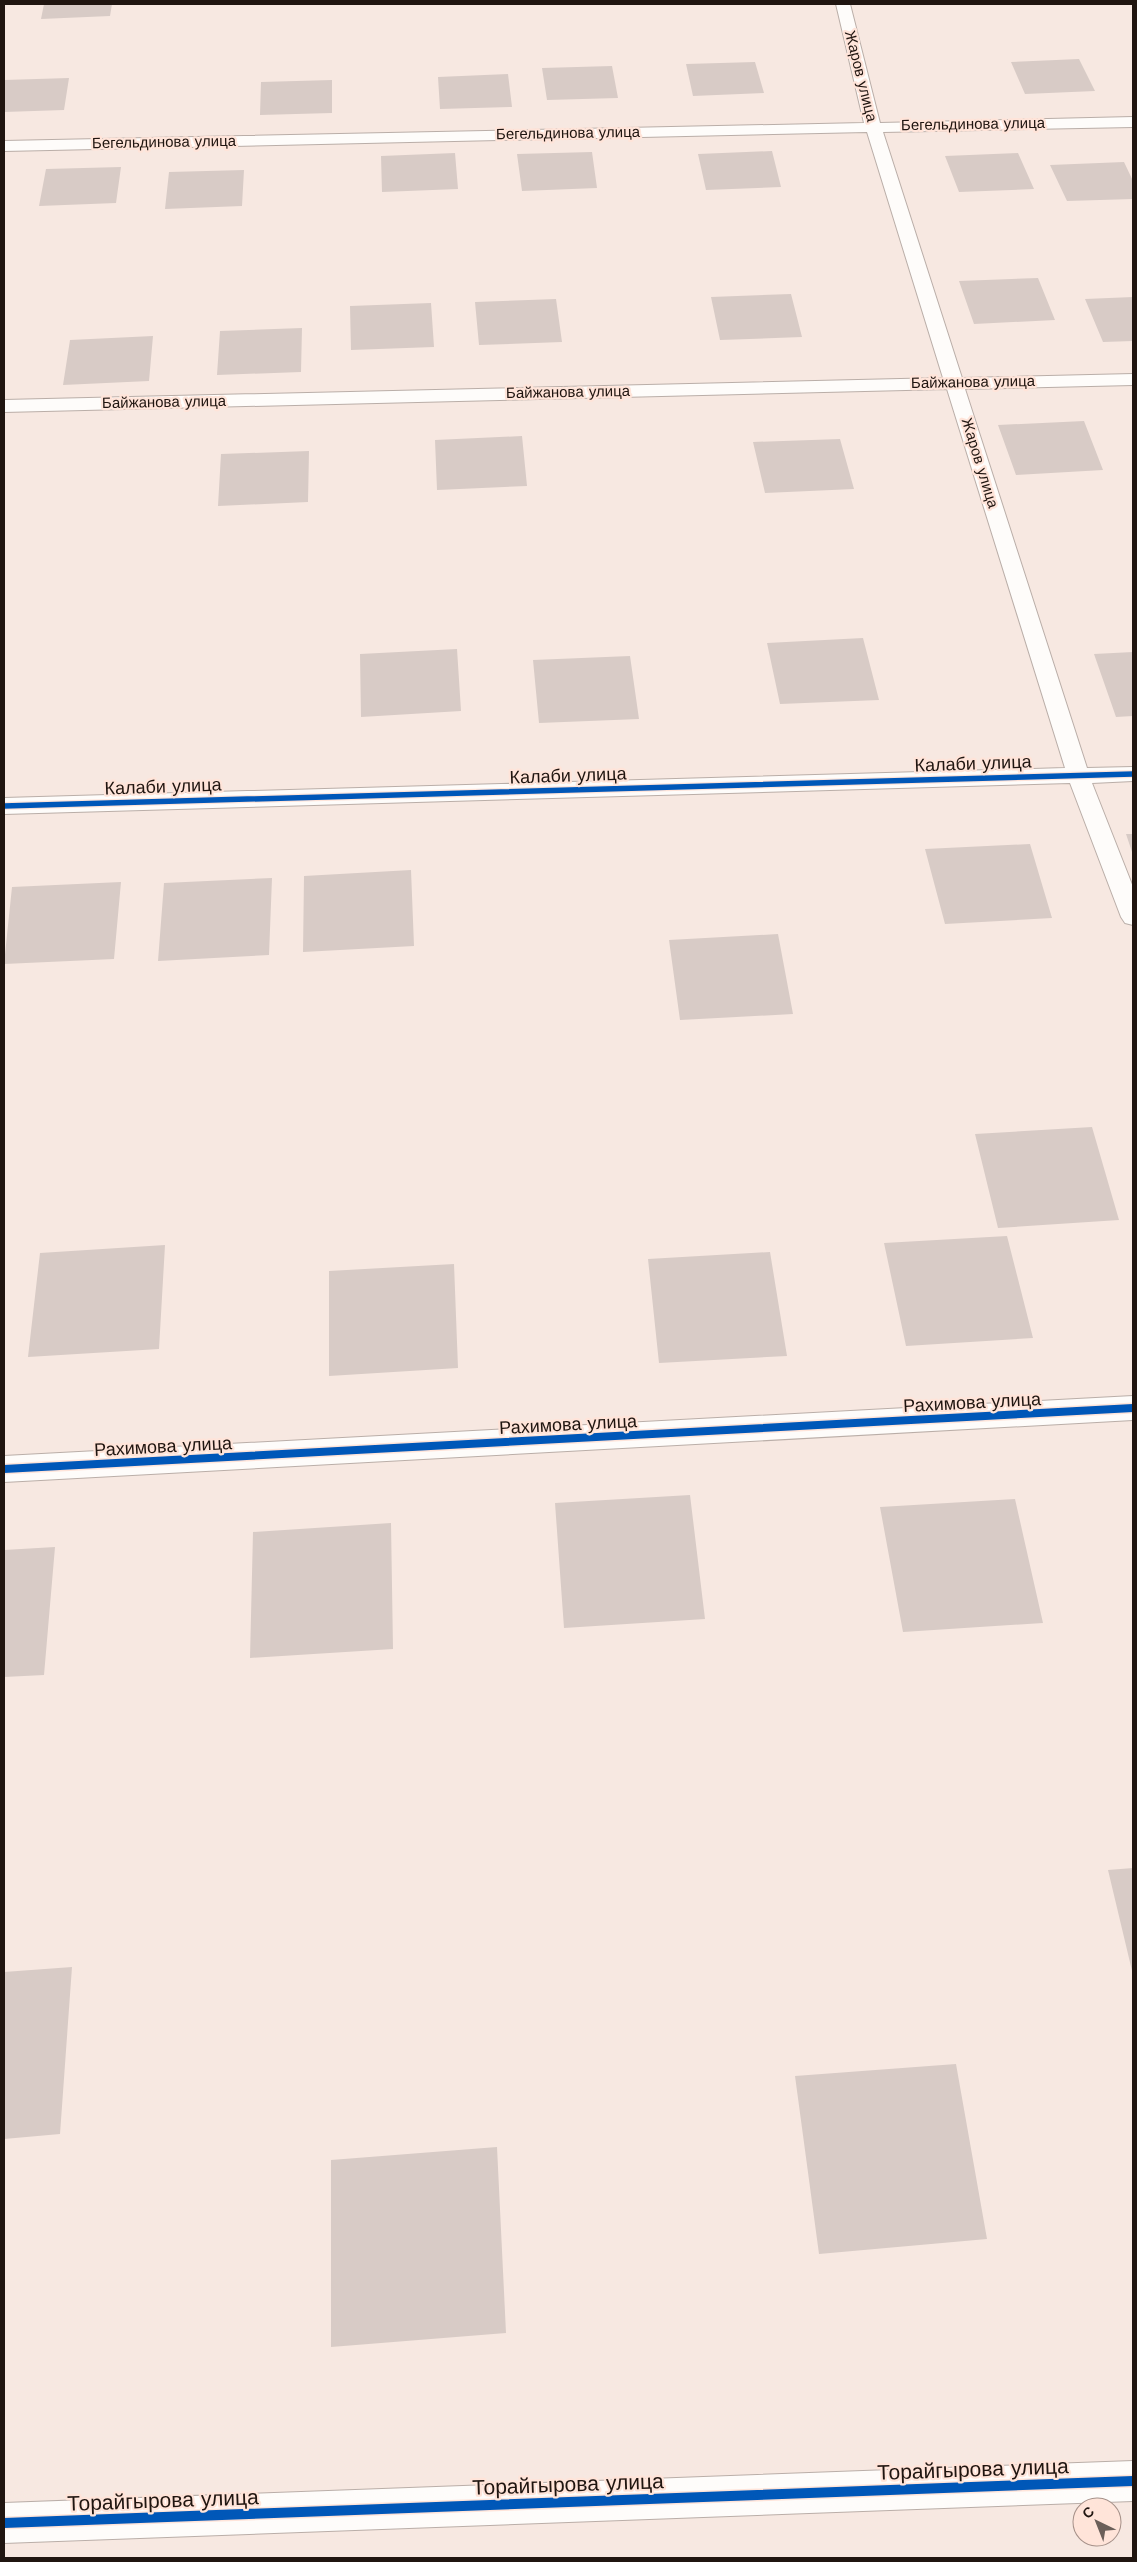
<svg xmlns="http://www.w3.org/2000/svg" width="1137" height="2562" viewBox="0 0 1137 2562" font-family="'Work Sans',sans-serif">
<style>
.building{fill:#d8cbc6}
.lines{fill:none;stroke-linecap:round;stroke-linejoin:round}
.minor-casing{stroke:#baaea8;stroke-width:2}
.minor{fill:#fefcfa;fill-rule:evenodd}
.cycleway-far2-casing{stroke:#ffe4d9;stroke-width:8}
.cycleway-far1-casing{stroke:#ffe4d9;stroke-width:11}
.cycleway-casing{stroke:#ffe4d9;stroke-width:13}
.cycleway-far2{stroke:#0057b8;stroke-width:5.5}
.cycleway-far1{stroke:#0057b8;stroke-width:8}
.cycleway{stroke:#0057b8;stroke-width:10}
.labels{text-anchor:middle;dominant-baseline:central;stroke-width:4.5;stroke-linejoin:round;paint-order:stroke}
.far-street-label{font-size:15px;fill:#201510;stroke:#ffe4d9}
.street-label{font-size:18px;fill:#201510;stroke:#ffe4d9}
.near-street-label{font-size:21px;fill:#201510;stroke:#ffe4d9}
</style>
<rect width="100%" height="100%" fill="#f7e8e1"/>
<path class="building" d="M44 4H112L110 16 41 19Z
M1079 59 1095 91 1025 94 1011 62Z
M755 62 764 93 693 96 686 64Z
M612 66 618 98 547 100 542 68Z
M508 74 512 107 440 109 438 77Z
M69 78 64 110 4 112V80Z
M332 80V113L260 115 261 82Z
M772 151 781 187 706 190 698 154Z
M592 152 597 188 522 191 517 154Z
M455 153 458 189 382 192 381 156Z
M1018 153 1034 189 959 192 945 156Z
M1124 162 1133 181V199L1067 201 1050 165Z
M121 167 116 203 39 206 46 169Z
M244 170 242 206 165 209 169 172Z
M1038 278 1055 320 974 324 959 281Z
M791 294 802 337 720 340 711 297Z
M1133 297V341L1103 342 1085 299Z
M556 299 562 342 479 345 475 302Z
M431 303 434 347 351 350 350 306Z
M302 328 301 372 217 375 220 331Z
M153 336 149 381 63 385 70 340Z
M1084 421 1103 470 1016 475 998 425Z
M522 436 527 486 437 490 435 440Z
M840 439 854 489 765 493 753 442Z
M309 451 308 502 218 506 221 454Z
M863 638 879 700 780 704 767 643Z
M457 649 461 711 361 717 360 654Z
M1133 652V716L1116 717 1094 654Z
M630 656 639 719 539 723 533 660Z
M1126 834H1133V855Z
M1030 844 1052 918 945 924 925 849Z
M411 870 414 946 303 952 304 876Z
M272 878 269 955 158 961 164 883Z
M121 882 114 959 4 964 12 887Z
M778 934 793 1014 680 1020 669 940Z
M1092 1127 1119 1220 998 1228 975 1134Z
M1007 1236 1033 1338 906 1346 884 1243Z
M165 1245 159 1349 28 1357 40 1253Z
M770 1252 787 1356 659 1363 648 1259Z
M454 1264 458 1368 329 1376V1271Z
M690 1495 705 1619 564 1628 555 1503Z
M1015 1499 1043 1623 903 1632 880 1507Z
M391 1523 393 1649 250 1658 253 1532Z
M55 1547 44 1675 4 1677V1550Z
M1133 1868V1975L1108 1870Z
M72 1967 60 2134 4 2139V1972Z
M956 2064 987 2239 819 2254 795 2076Z
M497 2147 506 2333 331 2347V2160Z"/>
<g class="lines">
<defs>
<path id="minor" d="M836 4H850L880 123 1133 117V127L883 132 962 378 1133 374V385L965 389 1087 768 1133 767V781L1092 783 1133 887V925L1125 923 1121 917 1070 783 4 814V798L1065 768 947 389 4 412V400L943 378 867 132 4 151V141L864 123Z
M1133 1396V1420L4 1482V1456Z
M1133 2461V2501L4 2543V2503Z"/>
</defs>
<use href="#minor" class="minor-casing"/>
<use href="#minor" class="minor"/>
<defs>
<path id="cycleway-far2" d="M4 806 1133 774"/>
<path id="cycleway-far1" d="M4 1469 1133 1408"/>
<path id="cycleway" d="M4 2523 1133 2481"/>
</defs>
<use href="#cycleway-far2" class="cycleway-far2-casing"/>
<use href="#cycleway-far1" class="cycleway-far1-casing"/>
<use href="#cycleway" class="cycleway-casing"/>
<use href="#cycleway-far2" class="cycleway-far2"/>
<use href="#cycleway-far1" class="cycleway-far1"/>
<use href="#cycleway" class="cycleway"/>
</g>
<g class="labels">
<g class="far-street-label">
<text transform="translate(861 76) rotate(76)">Жаров улица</text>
<text transform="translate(973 124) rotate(-1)">Бегельдинова улица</text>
<text transform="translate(568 133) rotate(-1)">Бегельдинова улица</text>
<text transform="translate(164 142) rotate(-1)">Бегельдинова улица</text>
<text transform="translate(973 382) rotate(-1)">Байжанова улица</text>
<text transform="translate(568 392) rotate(-1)">Байжанова улица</text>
<text transform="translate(164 402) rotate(-1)">Байжанова улица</text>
<text transform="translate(980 463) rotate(73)">Жаров улица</text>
</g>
<g class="street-label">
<text transform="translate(973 763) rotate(-2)">Калаби улица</text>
<text transform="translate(568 775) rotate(-2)">Калаби улица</text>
<text transform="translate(163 786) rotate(-2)">Калаби улица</text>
<text transform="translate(972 1402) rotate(-3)">Рахимова улица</text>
<text transform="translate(568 1424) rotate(-3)">Рахимова улица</text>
<text transform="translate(163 1446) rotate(-3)">Рахимова улица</text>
</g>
<g class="near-street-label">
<text transform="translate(973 2469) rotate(-2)">Торайгырова улица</text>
<text transform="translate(568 2484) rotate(-2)">Торайгырова улица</text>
<text transform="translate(163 2500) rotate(-2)">Торайгырова улица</text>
</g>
</g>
<rect width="1137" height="2562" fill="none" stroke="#201510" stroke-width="10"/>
<g transform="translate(1097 2522) rotate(317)"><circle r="24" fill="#ffe4d9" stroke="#a69189"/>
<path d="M0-4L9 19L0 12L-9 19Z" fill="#6b5f59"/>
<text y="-8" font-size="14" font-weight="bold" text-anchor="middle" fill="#201510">С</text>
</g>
</svg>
